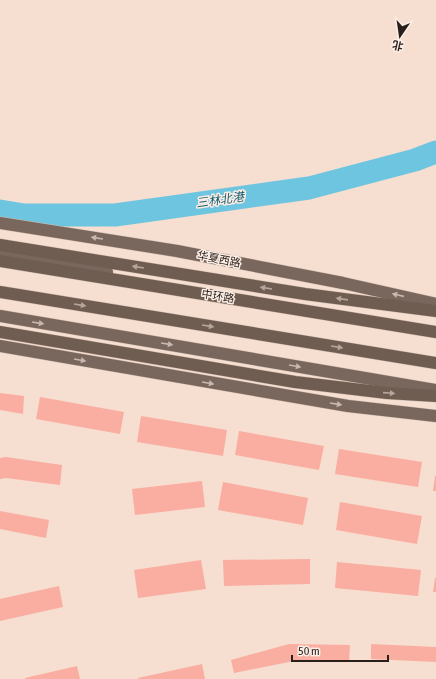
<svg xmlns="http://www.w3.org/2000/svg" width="436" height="679" viewBox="0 0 436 679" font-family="'Asap Condensed','Noto Sans SC',sans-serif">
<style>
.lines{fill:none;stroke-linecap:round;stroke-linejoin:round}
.river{stroke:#6ec5e0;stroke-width:23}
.building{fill:#faaea1}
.primary-casing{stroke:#d1bcaf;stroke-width:13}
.trunk-casing{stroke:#d1bcaf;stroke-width:13}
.primary{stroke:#79675d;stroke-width:12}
.trunk{stroke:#705d52;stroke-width:12}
.oneway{fill:#c8b7af}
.oneway2{fill:#b6a59c}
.labels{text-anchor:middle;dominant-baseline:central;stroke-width:3;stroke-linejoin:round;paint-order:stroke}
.street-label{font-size:11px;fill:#281f1b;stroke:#fcede5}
.water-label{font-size:12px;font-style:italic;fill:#145b6f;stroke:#fcede5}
</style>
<rect width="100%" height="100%" fill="#f6ded0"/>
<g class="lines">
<path class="river" d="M0 211 24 215H115L309 188 415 160 436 152"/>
</g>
<path class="building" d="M0 393 24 396 23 414 0 410Z
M40 397 124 412 120 434 36 419Z
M141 416 227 430 223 456 137 442Z
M239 431 324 446 319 470 235 455Z
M339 449 422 462 418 487 335 474Z
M6 457 62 465 60 485 6 478 0 479V458Z
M435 476H436V491H433Z
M202 481 205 507 135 515 132 489Z
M223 482 308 498 303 525 218 510Z
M340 502 422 516 417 544 336 530Z
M0 511 49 520 46 538 0 529Z
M310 559V584L224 586 223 560Z
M201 560 206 589 138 598 134 570Z
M337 562 421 570 418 596 335 588Z
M435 578H436V592H433Z
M59 586 63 607 0 621V599Z
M289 644 350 645 349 661H294L234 673 231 660Z
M371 644 436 647V662L371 659Z
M202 664 205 679H138V678Z
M77 666 80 679H25V678Z"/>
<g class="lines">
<defs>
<path id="primary" d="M0 223 177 251 343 283 436 304
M0 255 107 272
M0 316 436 390
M0 346 348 406 436 416"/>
<path id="trunk" d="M0 245 305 294 436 311
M0 261 436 332
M0 292 436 363
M0 332 295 382 387 393 436 396"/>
</defs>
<use href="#primary" class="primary-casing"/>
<use href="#trunk" class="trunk-casing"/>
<use href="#primary" class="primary"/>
<use href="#trunk" class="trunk"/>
</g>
<defs><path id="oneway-solid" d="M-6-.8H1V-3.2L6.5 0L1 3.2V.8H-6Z"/></defs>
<g class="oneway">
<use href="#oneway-solid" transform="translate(97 238) rotate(-171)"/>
<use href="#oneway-solid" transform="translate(398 295) rotate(-167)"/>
<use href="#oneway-solid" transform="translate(38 323) rotate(9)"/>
<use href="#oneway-solid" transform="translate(167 344) rotate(9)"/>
<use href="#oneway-solid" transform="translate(80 360) rotate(10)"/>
<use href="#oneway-solid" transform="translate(295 366) rotate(10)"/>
<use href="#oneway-solid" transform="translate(208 383) rotate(10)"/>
<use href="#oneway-solid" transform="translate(336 404) rotate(9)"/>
</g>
<g class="oneway2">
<use href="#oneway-solid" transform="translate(138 267) rotate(-171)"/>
<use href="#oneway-solid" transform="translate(266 288) rotate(-171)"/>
<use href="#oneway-solid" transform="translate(342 299) rotate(-172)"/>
<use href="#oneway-solid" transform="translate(80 305) rotate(9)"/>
<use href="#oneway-solid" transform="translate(208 326) rotate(9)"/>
<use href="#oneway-solid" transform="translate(337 347) rotate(9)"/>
<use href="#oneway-solid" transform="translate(389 393) rotate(4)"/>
</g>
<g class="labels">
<g class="street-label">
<text transform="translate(219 259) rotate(11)">华夏西路</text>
<text transform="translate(218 296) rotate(9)">中环路</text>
</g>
<g class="water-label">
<text transform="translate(220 200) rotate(-8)">三林北港</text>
</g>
</g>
<g transform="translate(400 36) rotate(193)" stroke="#fcede5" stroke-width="3" paint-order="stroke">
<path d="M0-3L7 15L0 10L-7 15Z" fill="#281f1b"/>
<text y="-6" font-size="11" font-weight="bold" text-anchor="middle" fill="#281f1b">北</text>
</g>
<path d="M292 655v6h96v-6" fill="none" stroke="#281f1b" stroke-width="2"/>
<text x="298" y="655" font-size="12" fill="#281f1b" stroke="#fcede5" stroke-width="3" paint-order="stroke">50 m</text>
</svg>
